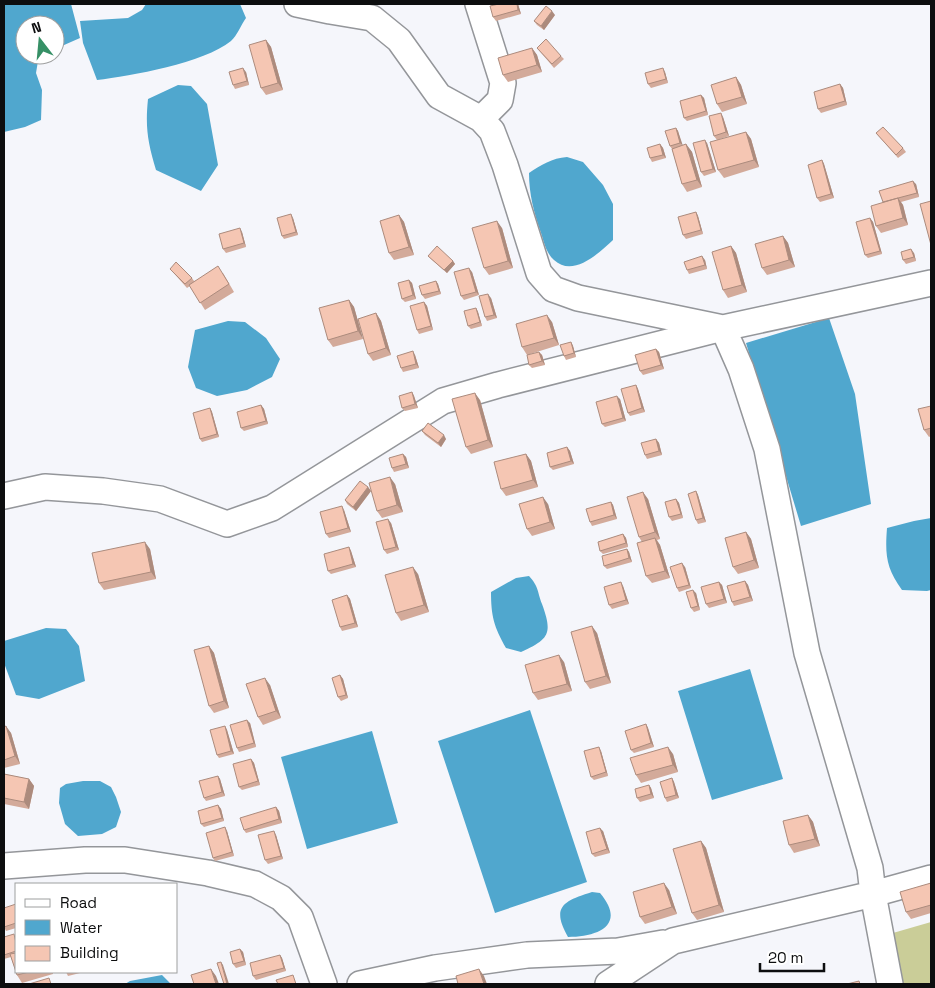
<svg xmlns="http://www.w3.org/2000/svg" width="935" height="988" viewBox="0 0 935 988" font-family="'Space Grotesk',sans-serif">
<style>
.green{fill:#cacd98}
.water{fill:#50a7ce}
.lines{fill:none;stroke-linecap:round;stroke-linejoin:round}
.minor-casing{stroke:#94969a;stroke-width:28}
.minor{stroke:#fff;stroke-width:25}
.wall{fill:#d3aa9a}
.shaded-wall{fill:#ac8b7d}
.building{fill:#f5c6b3;stroke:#ac8b7d}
</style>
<rect width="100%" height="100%" fill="#f5f6fb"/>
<path class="green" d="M931 922V984H897L886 935Z"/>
<path class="water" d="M4 4H71L80 38 55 49V25H25V55H39L36 73 42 90 41 120 25 127 4 132Z
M146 4H240L246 18C241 25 237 36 231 41 204 63 131 76 97 80L83 43 80 21 128 18 142 10Z
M178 85 191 86 207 104 218 165 201 191 156 170C148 143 145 128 148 99Z
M567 157 583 162 603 185 613 204V240C599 253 573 278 554 260 546 253 544 242 541 233 534 213 529 194 529 173 541 165 552 158 567 157Z
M829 318 855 394 871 504 801 526 746 343Z
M228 321 245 322 266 338 280 359 272 377 247 390 217 396 196 388 188 367 195 330Z
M931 518V590L927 591 902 590C886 568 885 555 887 528L914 521Z
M529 576C539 587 537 591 542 604 553 634 549 639 521 652L506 648C494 627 491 616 491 592L516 578Z
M46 628 66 629 79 646 85 681 39 699 16 695 4 663V641Z
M750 669 783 779 712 800 678 691Z
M530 710 587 882 495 913 438 741Z
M372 731 398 823 307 849 281 757Z
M83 781H100L111 787 116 797 121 812 116 827 102 834 78 836 65 824 59 803 60 788 66 784Z
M592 892 600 893C627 925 598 937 568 937 551 907 563 901 592 892Z
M162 975 171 984H125L130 981Z"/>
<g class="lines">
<defs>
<path id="minor" d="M297 4 330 11 372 18 399 40 439 96 481 119 492 131 505 165 539 273 553 289 578 298 723 328 741 369 767 449 807 653 870 868 873 894 890 984
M478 4 503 83 500 100 481 119
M4 496 45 487 103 491 160 499 227 524 272 508 443 401 498 385 723 328 931 283
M4 866 85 860H125L208 873 255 884 281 898 300 917 324 984
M360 984 435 968 527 955 618 951 663 943
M608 984 673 941 873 894 931 878"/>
</defs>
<use href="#minor" class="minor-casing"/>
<use href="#minor" class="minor"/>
</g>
<path class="wall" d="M499 4H518L521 14 496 21 493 17Z
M555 15 544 30 537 25 534 21Z
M266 40 271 47 283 90 266 95 261 88Z
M532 48 537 55 542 72 508 82 503 75Z
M537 48 561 56 564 59 554 68Z
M246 72 249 85 235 89 233 85Z
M665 72 668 83 651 88 648 84Z
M736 77 741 85 747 104 722 112 717 104Z
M840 84 843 88 847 105 821 113 818 109Z
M701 95 704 98 708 115 687 121 684 118Z
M723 117 729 136 717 140 714 136Z
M676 128 678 131 682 146 686 144 692 152 702 187 687 192 682 184 672 149 670 146Z
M746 132 751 139 759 167 724 178 718 170Z
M876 133 903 148 906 152 898 158Z
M707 143 716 172 704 176 701 172Z
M660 144 663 148 666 158 652 162 650 158Z
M822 160 824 164 834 198 820 202 817 198Z
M916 184 919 197 901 202 903 205 908 225 881 233 876 226 883 202Z
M696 212 698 216 703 234 686 239 683 235Z
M399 215 404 222 414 255 394 260 389 253Z
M293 218 298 235 284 239 282 236Z
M870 218 873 222 882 254 868 258 865 255Z
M502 228 513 268 489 275 484 268Z
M242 232 246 247 226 253 223 249Z
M783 236 788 243 795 267 767 275 762 268Z
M731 246 736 253 747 292 728 298 723 290Z
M914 253 916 261 906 264 903 260Z
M428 256 453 261 455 264 447 273 431 259Z
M705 260 707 269 689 274 687 270Z
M170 269 192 278 194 281 223 273 234 292 205 310 190 286 187 288Z
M472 272 479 295 464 300 461 296Z
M409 280 412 283 416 299 405 302 402 299Z
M436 281 438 284 441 294 425 299 422 295Z
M491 298 497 318 487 321 485 317Z
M349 300 354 307 363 339 333 347 328 340Z
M424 302 427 306 433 330 419 334 417 330Z
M476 308 478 312 482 326 471 329 468 326Z
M376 313 381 321 391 355 373 361 368 354Z
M552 322 559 345 527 355 522 347Z
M571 342 573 346 576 357 566 360 564 356Z
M656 349 659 352 664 369 643 375 640 371Z
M539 352 542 355 545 365 532 368 529 365Z
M415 355 419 368 403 372 401 368Z
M636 385 638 389 645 412 630 416 628 413Z
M412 392 414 396 418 408 405 411 402 408Z
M620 399 626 421 605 427 602 424Z
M480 400 493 447 471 454 466 447Z
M261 405 264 409 268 424 244 431 241 428Z
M931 406V436L929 437 924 430Z
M210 408 212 412 219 437 202 442 200 439Z
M422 431 446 439 441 447 425 435Z
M656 439 659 443 662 455 647 459 645 455Z
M567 447 570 451 574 464 553 470 550 467Z
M403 454 406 457 409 468 394 472 392 468Z
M526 454 531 461 538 487 506 496 501 489Z
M395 484 403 512 382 518 377 511Z
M368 487 371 491 356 511 347 504 345 500Z
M696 491 698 495 706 522 698 524 696 520Z
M648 499 660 539 657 540 660 545 670 578 652 583 646 576 642 542 639 537Z
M676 499 679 503 683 518 672 521 669 517Z
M611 502 613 505 617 519 592 526 590 522Z
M548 504 555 529 532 536 527 529Z
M344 510 351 532 329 538 326 534Z
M391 523 399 550 387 554 384 550Z
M746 532 751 539 759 568 738 574 733 567Z
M623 534 626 538 628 547 603 554 600 551Z
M349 547 351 551 356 567 331 574 328 571Z
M150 549 156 579 104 590 99 583Z
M627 549 629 552 632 562 607 569 604 566Z
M685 567 691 588 679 592 677 588Z
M418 574 429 612 401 621 396 613Z
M745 581 748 585 753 601 734 606 732 602Z
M719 582 722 585 727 603 709 608 706 604Z
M623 586 629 604 612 609 609 605Z
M696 593 700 610 694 612 691 608Z
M347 595 350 599 358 627 342 631 340 627Z
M597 633 611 683 590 689 585 682Z
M209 646 214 653 229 708 214 713 209 706Z
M564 662 572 691 538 700 533 693Z
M340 675 343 679 348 698 341 701 338 697Z
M270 685 281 718 263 725 258 717Z
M250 723 256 747 239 752 237 748Z
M646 724 648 728 654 747 634 753 631 750Z
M225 726 227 730 234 754 219 758 217 755Z
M4 727 11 733 20 764 4 768Z
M601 751 608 776 594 780 591 777Z
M673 754 678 772 641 783 636 775Z
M251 759 254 763 260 785 242 790 239 787Z
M4 774 29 779 34 786 29 809 4 804Z
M218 776 220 779 225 796 206 801 204 798Z
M672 778 674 782 679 798 667 802 665 798Z
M649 785 651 788 654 798 640 802 637 798Z
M218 805 221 809 224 821 204 827 201 824Z
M276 807 279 811 282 823 246 833 244 830Z
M808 815 813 822 820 846 794 853 789 845Z
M227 831 234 856 215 861 213 858Z
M603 831 610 853 595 857 592 854Z
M276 835 283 859 268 864 265 860Z
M701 841 706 848 724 912 697 920 692 913Z
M931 883V913L911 919 906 912Z
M669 890 677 914 645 924 640 917Z
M16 904V928L6 931 4 927Z
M4 937 16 938V972H53V974L22 983 17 975 11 957 4 959Z
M240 949 243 952 246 965 236 968 233 964Z
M280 955 282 958 286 971 256 980 253 976Z
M66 972H84L68 976Z"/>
<path class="shaded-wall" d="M517 4H518L521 14 518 10Z
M552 11 555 15 544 30 541 26Z
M266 40 271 47 283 90 278 83Z
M532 48 537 55 542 72 537 65Z
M243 68 246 72 249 85 247 81Z
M663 68 665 72 668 83 666 79Z
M736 77 741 85 747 104 742 97Z
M840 84 843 88 847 105 845 101Z
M701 95 704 98 708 115 706 111Z
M721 113 723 117 729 136 726 132Z
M676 128 678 131 683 146 680 143Z
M746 132 751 139 759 167 754 160Z
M705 140 707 143 716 172 713 169Z
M660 144 663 148 666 158 663 155Z
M686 144 692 152 702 187 697 180Z
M822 160 824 164 834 198 831 194Z
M913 181 916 184 919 197 917 193Z
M898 198 903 205 908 225 903 218Z
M696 212 698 216 703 234 701 230Z
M291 214 293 218 298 235 296 232Z
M399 215 404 222 414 255 409 247Z
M870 218 873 222 882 254 880 251Z
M497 221 502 228 513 268 508 261Z
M240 228 242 232 246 247 244 243Z
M783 236 788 243 795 267 789 260Z
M731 246 736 253 747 292 742 285Z
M911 249 914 253 916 261 914 257Z
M702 256 705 260 707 269 705 265Z
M453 261 455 264 447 273 444 270Z
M469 268 472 272 479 295 476 292Z
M409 280 412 283 416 299 413 295Z
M436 281 438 284 441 294 439 291Z
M488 294 491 298 497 318 494 315Z
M349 300 354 307 363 339 358 331Z
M424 302 427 306 433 330 431 326Z
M476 308 478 312 482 326 480 322Z
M376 313 381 321 391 355 386 348Z
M547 315 552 322 559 345 554 338Z
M571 342 573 346 576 357 574 353Z
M656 349 659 352 664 369 661 365Z
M413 351 415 355 419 368 416 364Z
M539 352 542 355 545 365 542 361Z
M636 385 638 389 645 412 642 408Z
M412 392 414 396 418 408 415 404Z
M475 393 480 400 493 447 488 440Z
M617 396 620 399 626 421 623 418Z
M261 405 264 409 268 424 266 421Z
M210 408 212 412 219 437 217 434Z
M444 435 446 439 441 447 438 443Z
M656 439 659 443 662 455 659 451Z
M567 447 570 451 574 464 571 461Z
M403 454 406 457 409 468 406 464Z
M526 454 531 461 538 487 533 480Z
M390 477 395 484 403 512 397 505Z
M368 487 371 491 356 511 353 507Z
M696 491 698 495 706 522 703 518Z
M643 492 648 499 660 539 655 532Z
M543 497 548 504 555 529 550 522Z
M676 499 679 503 683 518 681 514Z
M611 502 613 505 617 519 614 515Z
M342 506 344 510 351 532 348 528Z
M388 519 391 523 399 550 396 547Z
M746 532 751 539 759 568 754 560Z
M623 534 626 538 628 547 626 543Z
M655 538 660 545 670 578 665 571Z
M145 542 150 549 156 579 151 572Z
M349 547 351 551 356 567 353 564Z
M627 549 629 552 632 562 629 558Z
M682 563 685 567 691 588 689 585Z
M413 567 418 574 429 612 424 605Z
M745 581 748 585 753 601 750 597Z
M621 582 623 586 629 604 626 600Z
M719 582 722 585 727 603 724 599Z
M693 590 696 593 700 610 698 606Z
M347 595 350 599 358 627 355 623Z
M592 626 597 633 611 683 606 676Z
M209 646 214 653 229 708 224 701Z
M559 655 564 662 572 691 567 684Z
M340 675 343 679 348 698 346 695Z
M265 678 270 685 281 718 276 711Z
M247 720 250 723 256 747 254 743Z
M646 724 648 728 654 747 651 743Z
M6 726 11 733 20 764 15 756Z
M225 726 227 730 234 754 231 751Z
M599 747 601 751 608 776 606 772Z
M668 747 673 754 678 772 673 765Z
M251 759 254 763 260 785 258 781Z
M218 776 220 779 225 796 222 792Z
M672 778 674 782 679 798 676 795Z
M29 779 34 786 29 809 24 802Z
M649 785 651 788 654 798 651 794Z
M218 805 221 809 224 821 222 818Z
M276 807 279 811 282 823 279 819Z
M808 815 813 822 820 846 815 839Z
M225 827 227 831 234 856 232 852Z
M600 828 603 831 610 853 607 849Z
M274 831 276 835 283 859 281 856Z
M701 841 706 848 724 912 719 905Z
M664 883 669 890 677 914 672 907Z
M240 949 243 952 246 965 244 961Z
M280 955 282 958 286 971 284 968Z
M221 962 223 965 229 984H227Z
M211 969 216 976 219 984H216Z
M479 969 484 976 487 984H484Z"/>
<path class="building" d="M499 4H517L518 10 493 17 490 6Z
M546 6 552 11 541 26 534 21Z
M546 39 561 56 552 64 537 48Z
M266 40 278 83 261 88 249 45Z
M532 48 537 65 503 75 498 58Z
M243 68 247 81 233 85 229 72Z
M663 68 666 79 648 84 645 73Z
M736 77 742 97 717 104 711 85Z
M840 84 845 101 818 109 814 92Z
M701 95 706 111 684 118 680 101Z
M721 113 726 132 714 136 709 116Z
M883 127 903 148 896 155 876 133Z
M676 128 680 143 670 146 665 131Z
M746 132 754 160 718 170 710 142Z
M705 140 713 169 701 172 693 143Z
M660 144 663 155 650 158 647 148Z
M686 144 697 180 682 184 672 149Z
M822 160 831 194 817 198 808 165Z
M913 181 917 193 883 202 879 191Z
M898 198 903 218 876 226 871 206Z
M931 201V245L920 204Z
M696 212 701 230 683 235 678 217Z
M291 214 296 232 282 236 277 218Z
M399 215 409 247 389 253 380 221Z
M870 218 880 251 865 255 856 222Z
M497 221 508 261 484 268 472 228Z
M240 228 244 243 223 249 219 234Z
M783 236 789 260 762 268 755 244Z
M437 246 453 261 444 270 428 256Z
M731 246 742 285 723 290 712 252Z
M911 249 914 257 903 260 901 252Z
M702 256 705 265 687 270 684 262Z
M176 262 192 278 185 284 170 269Z
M218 266 229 284 200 303 189 285Z
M469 268 476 292 461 296 454 272Z
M409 280 413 295 402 299 398 283Z
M436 281 439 291 422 295 419 286Z
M488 294 494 315 485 317 479 296Z
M349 300 358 331 328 340 319 308Z
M424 302 431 326 417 330 410 306Z
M476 308 480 322 468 326 464 311Z
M376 313 386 348 368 354 358 319Z
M547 315 554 338 522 347 516 324Z
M571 342 574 353 564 356 560 345Z
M656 349 661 365 640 371 635 355Z
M413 351 416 364 401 368 397 356Z
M539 352 542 361 529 365 527 355Z
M636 385 642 408 628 413 621 389Z
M412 392 415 404 402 408 399 396Z
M475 393 488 440 466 447 452 399Z
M617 396 623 418 602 424 596 402Z
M261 405 266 421 241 428 237 412Z
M931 406V428L924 430 918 409Z
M210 408 217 434 200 439 193 413Z
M428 423 444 435 438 443 422 431Z
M656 439 659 451 645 455 641 443Z
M567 447 571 461 550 467 547 453Z
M403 454 406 464 392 468 389 458Z
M526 454 533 480 501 489 494 462Z
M390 477 397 505 377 511 369 483Z
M360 481 368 487 353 507 345 500Z
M696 491 703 518 696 520 688 494Z
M643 492 655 532 639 537 627 497Z
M543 497 550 522 527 529 519 504Z
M676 499 681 514 669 517 665 502Z
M611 502 614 515 590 522 586 509Z
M342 506 348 528 326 534 320 512Z
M388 519 396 547 384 550 376 522Z
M746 532 754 560 733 567 725 538Z
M623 534 626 543 600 551 598 542Z
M655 538 665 571 646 576 637 543Z
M145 542 151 572 99 583 92 553Z
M349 547 353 564 328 571 324 554Z
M627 549 629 558 604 566 602 556Z
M682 563 689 585 677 588 670 567Z
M413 567 424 605 396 613 385 575Z
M745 581 750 597 732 602 727 586Z
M621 582 626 600 609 605 604 587Z
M719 582 724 599 706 604 701 587Z
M693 590 698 606 691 608 686 592Z
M347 595 355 623 340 627 332 600Z
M592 626 606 676 585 682 571 632Z
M209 646 224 701 209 706 194 650Z
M559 655 567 684 533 693 525 665Z
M340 675 346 695 338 697 332 678Z
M265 678 276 711 258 717 246 684Z
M247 720 254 743 237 748 230 725Z
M646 724 651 743 631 750 625 731Z
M6 726 15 756 4 760V727Z
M225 726 231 751 217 755 210 730Z
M599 747 606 772 591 777 584 751Z
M668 747 673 765 636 775 630 758Z
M251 759 258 781 239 787 233 764Z
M4 774 29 779 24 802 4 798Z
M218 776 222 792 204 798 199 781Z
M672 778 676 795 665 798 660 782Z
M649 785 651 794 637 798 635 789Z
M218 805 222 818 201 824 198 811Z
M276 807 279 819 244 830 240 818Z
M808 815 815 839 789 845 783 821Z
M225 827 232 852 213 858 206 833Z
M600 828 607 849 592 854 586 832Z
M274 831 281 856 265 860 258 835Z
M701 841 719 905 692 913 673 849Z
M664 883 672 907 640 917 633 892Z
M931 883V905L906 912 900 892Z
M16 904V923L4 927V908Z
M14 934 16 943V951L4 955V937Z
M240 949 244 961 233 964 230 952Z
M16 953V972H29L17 975 10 954Z
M280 955 284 968 253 976 250 963Z
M221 962 227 984H224L217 963Z
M211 969 216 984H194L191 975Z
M479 969 484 984H458L456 976Z
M293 975 296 984H278L276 980Z
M49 978 51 984H29Z
M859 981 860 984H847Z"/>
<rect width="935" height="988" fill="none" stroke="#0d0e0f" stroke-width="10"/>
<rect x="15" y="883" width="162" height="90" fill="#ffffff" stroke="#9e9f9f"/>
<rect x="25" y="899" width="25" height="8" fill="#ffffff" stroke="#9e9f9f"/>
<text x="60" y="908" font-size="15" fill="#0d0e0f">Road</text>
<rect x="25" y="920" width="25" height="15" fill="#50a7ce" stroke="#9e9f9f"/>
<text x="60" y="933" font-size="15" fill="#0d0e0f">Water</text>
<rect x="25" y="946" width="25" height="15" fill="#f5c6b3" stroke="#9e9f9f"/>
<text x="60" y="958" font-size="15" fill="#0d0e0f">Building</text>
<g transform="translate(40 40) rotate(344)"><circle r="24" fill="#ffffff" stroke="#9e9f9f"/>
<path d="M0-4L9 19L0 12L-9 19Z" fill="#369066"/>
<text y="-8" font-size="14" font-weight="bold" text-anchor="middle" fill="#0d0e0f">N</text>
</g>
<path d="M760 963v8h64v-8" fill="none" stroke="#0d0e0f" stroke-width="2.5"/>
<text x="768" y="963" font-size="15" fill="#0d0e0f" stroke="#ffffff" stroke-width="4" paint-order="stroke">20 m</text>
</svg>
